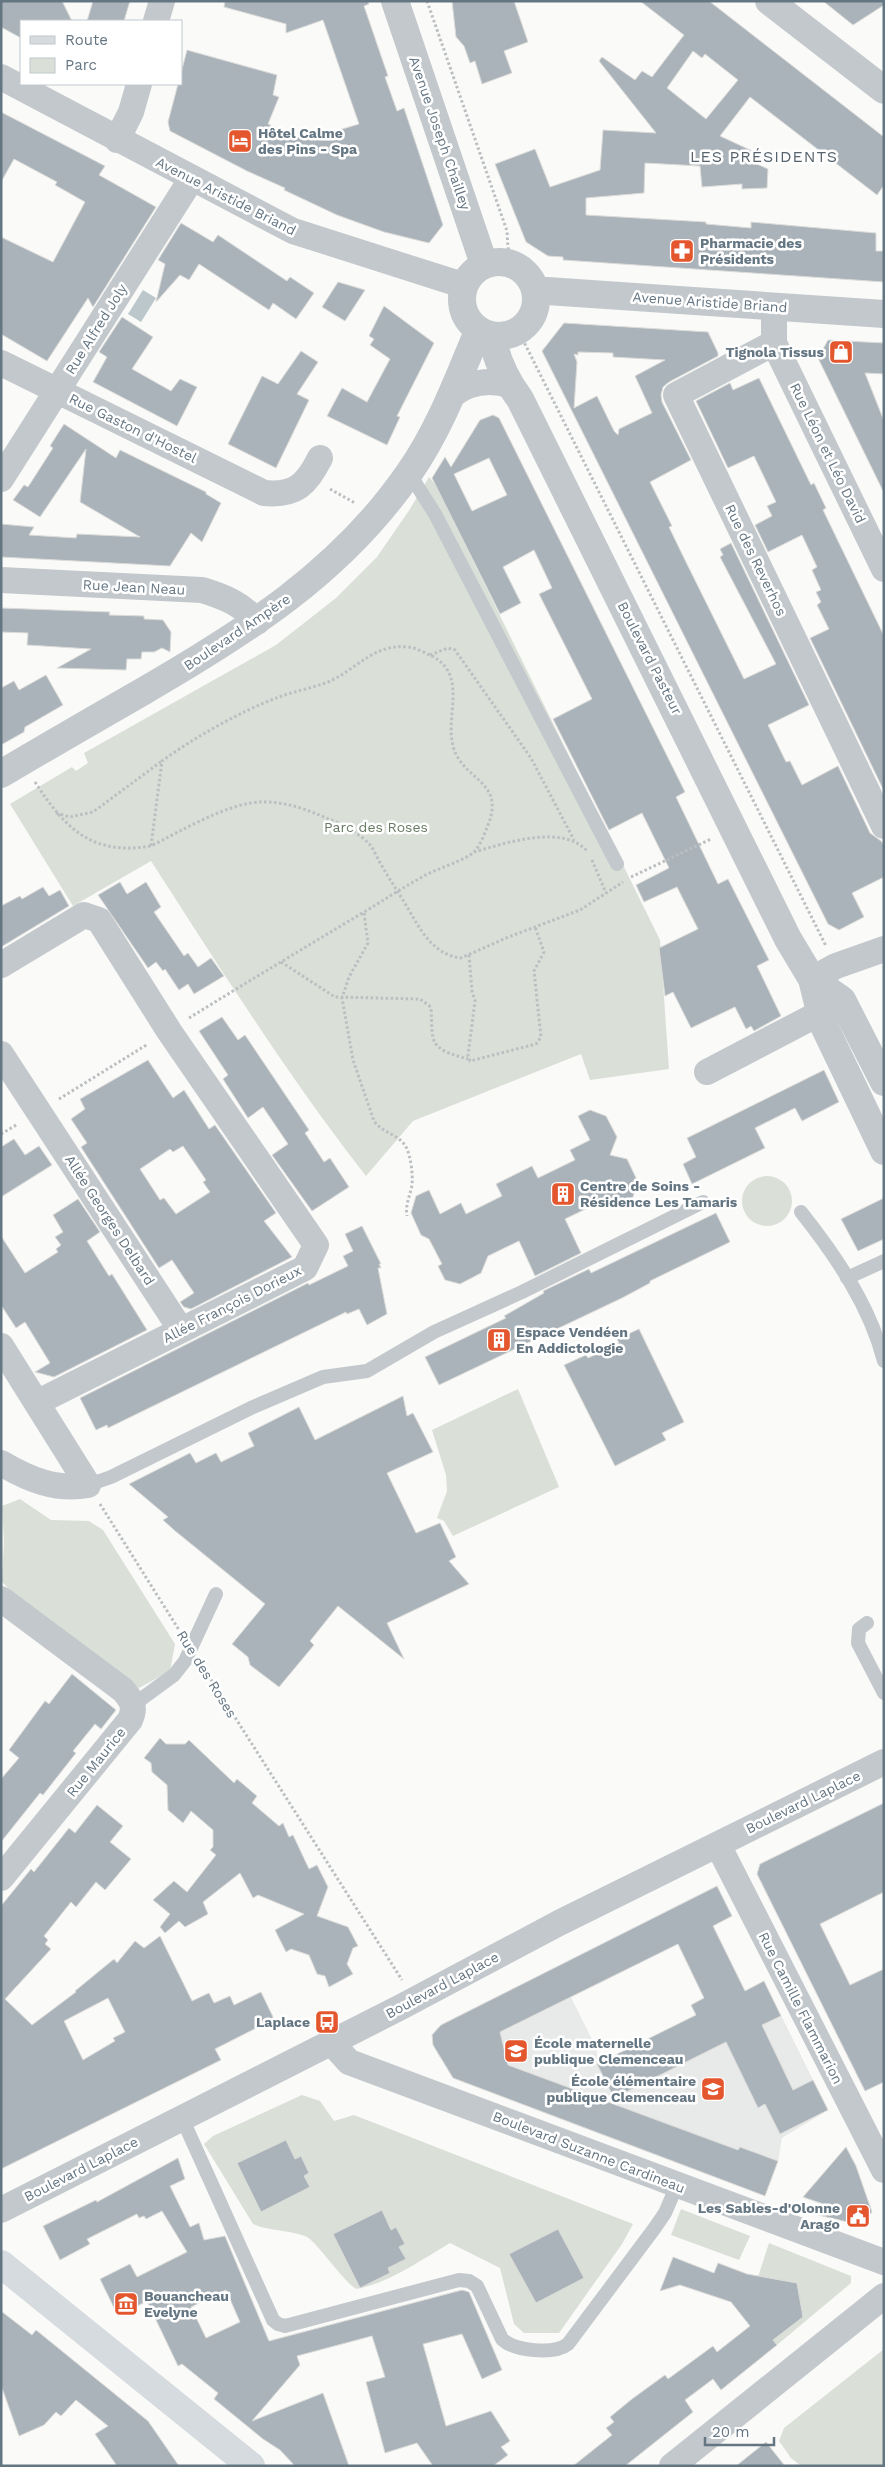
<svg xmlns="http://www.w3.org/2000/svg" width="885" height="2467" viewBox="0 0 885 2467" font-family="'Work Sans',sans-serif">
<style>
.built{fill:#e8e9e9}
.green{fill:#dadfd7}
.water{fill:#bbc7cb}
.building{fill:#aab3b9;stroke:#dcdcda;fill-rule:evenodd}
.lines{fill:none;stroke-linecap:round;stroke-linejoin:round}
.path{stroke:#bbbfc2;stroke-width:3;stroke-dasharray:2.5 2.5;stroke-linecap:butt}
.service{stroke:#c3c8cc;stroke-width:14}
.minor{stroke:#c3c8cc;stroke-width:26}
.tertiary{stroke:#c3c8cc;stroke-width:28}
.primary{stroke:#d6dbdf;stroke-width:28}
.labels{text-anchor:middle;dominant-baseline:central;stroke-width:5;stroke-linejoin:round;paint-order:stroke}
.poi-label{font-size:14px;font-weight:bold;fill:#657683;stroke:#fff;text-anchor:start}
.street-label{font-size:14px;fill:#657683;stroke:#fff}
.park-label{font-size:14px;fill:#687a64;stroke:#fff}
.quarter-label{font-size:16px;letter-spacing:1px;fill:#57646e;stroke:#fff}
</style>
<rect width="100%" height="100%" fill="#fafaf8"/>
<path class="built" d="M556 1968 597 2049V2064L696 2015 691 2005 711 1995 745 1991 764 1981 828 2110 782 2138 778 2161 765 2196 439 2057 432 2041V2035L437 2028Z"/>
<path class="green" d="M429 477 435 484 660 940 669 1069 590 1080 581 1054 413 1121 366 1176C288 1076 220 968 151 861L73 906 10 804 72 767 76 771 88 763 84 753 276 645 336 598 377 557 410 509Z
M742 1201a25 25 0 1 1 50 0a25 25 0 1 1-50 0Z
M518 1389 559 1487 453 1536 444 1521 437 1518 447 1491 446 1475 432 1430Z
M20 1499 51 1520 89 1521 103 1530 175 1644 170 1671 139 1688 20 1600 2 1582 4 1541 2 1506Z
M302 2095 320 2101 334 2121 354 2115 633 2224 622 2244 559 2333H524L514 2324 500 2268 450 2243C423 2259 387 2284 356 2289 340 2278 316 2240 305 2236 289 2230 269 2231 253 2224L204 2144 213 2136Z
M681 2209 750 2236 739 2260 671 2235Z
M769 2243 851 2276V2283L777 2345 748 2308Z
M884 2349V2466H801L791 2458 779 2441 784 2428Z"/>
<path class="water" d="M143 290 156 298 141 322 128 314Z"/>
<path class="building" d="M1 1H62L72 21H21V38L1 27Z
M93 1H130L124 21H87Z
M225 1H368L369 4 364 6 388 76 385 77 397 111 404 108 443 225 429 243 384 232 337 215 284 190 285 188 247 171 170 131 168 122 178 84H181V73L187 50 277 75 273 95 279 97 268 124 306 140 359 124 323 20 286 33V24L224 7Z
M452 1H514L528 42 504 51 512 73 482 84 475 61 470 63 464 46 456 37Z
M640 1H709L884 137V185L877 195 750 97 720 136 763 156 757 164 768 169 767 188 742 189V184L702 187 700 166 645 163 644 193 586 198V215L706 222V224L751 228V222L876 233V251H884V282L563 260V257L548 256 526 242 495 164 535 149 550 187 600 170 603 130 656 133 599 61 602 57 635 80 642 71 652 77 684 35ZM693 51 702 58 705 54 738 80 706 119 667 88Z
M823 1H884V5L853 25Z
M1 112 105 166 99 175 156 207 93 307 88 298 47 361 1 334V237L53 262 85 202 55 185 57 182 14 159 1 182Z
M181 223 213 242 218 235 287 281 290 277 314 293 296 319 273 303 269 310 199 264 189 280 180 275 156 302 165 264 158 260Z
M338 282 365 290 345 321 322 307Z
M384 306 434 343 397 416 400 417 387 445 327 416 342 388 367 402 390 359 370 345 374 339 369 336Z
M122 317 153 337 132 369 171 391 180 379 197 387 177 426 93 382 107 357 99 352Z
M564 323 708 332 718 353V356L669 382 663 387 661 395 662 402 691 460 650 482 672 526 669 527 682 554 744 679 776 664 720 557 723 555 720 549 731 543 809 705 768 725 786 762 790 761 802 785 838 766 870 833 881 841 884 845V877L852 893 864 917 839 930 828 924 542 351ZM578 352 613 353V357L665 360 635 376 652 413 619 429 618 435 614 431 597 396 574 408 577 362 574 354 578 355Z
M828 340 884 343V374L865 373 884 421V493L818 358Z
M301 351 318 362 297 394 309 400 276 468 228 444 262 376 278 384Z
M759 378 811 485 814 483 826 508 823 510 884 636V791L810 638 829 629 817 605 821 602 816 592 821 590 812 570 817 567 802 535 768 552 755 525 772 516 767 506 776 502 754 456 728 468 696 401 730 383 733 390Z
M493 415 499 418 685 792 676 797 718 884 728 879 769 960 757 966 781 1016 754 1031 751 1026 746 1029 735 1007 691 1028 673 992 665 996 659 948 698 929 677 887 644 902 636 885 669 868 642 813 609 830 553 719 592 699 539 594 552 588 534 550 503 567 521 603 500 614 432 478 445 457 451 467 480 420ZM489 458 507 495 472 511 454 474Z
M64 424 116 458 120 450 206 492V494L221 503 202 542 191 533 170 566 1 557V524L34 527 29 535 76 538 77 534 140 537 80 502 86 449 40 517 13 500 24 485 28 487 53 448 50 446Z
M1 608 110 612 109 615 144 616V619L163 620 171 632 170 652 162 648 154 652H142L141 659H127L126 670 57 668 91 649 27 645 28 633 1 632Z
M46 675 63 705 25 727 24 732 1 745V688L14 681 19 690Z
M120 882 127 894 146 882 161 907 154 912 184 956 188 953 198 967 211 958 224 976 194 994 188 984 179 990 165 969 163 971 156 962 148 968 98 895Z
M43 887 49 896 60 890 69 906 1 947V906L20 896 22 899Z
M222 1017 238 1040 245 1035 309 1130 305 1133 324 1162 330 1158 349 1187 312 1211 272 1155 288 1144 263 1107 248 1118 223 1079 228 1075 199 1031Z
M148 1060 173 1098 184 1090 209 1129 215 1125 276 1213 264 1221 292 1257 191 1309 184 1307 180 1302 194 1293 172 1260 159 1268 81 1147 87 1143 71 1119 85 1109 80 1099ZM183 1146 206 1180 203 1182 210 1192 176 1214 164 1198 160 1200 140 1169 170 1149 173 1152Z
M824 1070 839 1102 802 1121 795 1108 755 1128 765 1148 692 1184 683 1164 696 1157 687 1138Z
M590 1110 606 1116 617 1137 610 1155 627 1159 638 1182 633 1197 612 1208 596 1204 565 1219 581 1253 535 1276 519 1241 488 1256 481 1273 460 1284 445 1280 438 1266 442 1264 429 1239 421 1235 411 1213 416 1196 429 1190 440 1214 461 1203 466 1214 502 1196 496 1184 532 1166 538 1178 575 1160 570 1150 590 1140 578 1116Z
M14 1139 25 1155 39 1146 52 1165 1 1197V1147Z
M884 1198V1239L858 1251 841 1219Z
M78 1199 100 1232 87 1241 109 1276 112 1274 147 1330 54 1377 35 1372 50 1363 25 1322 16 1328 1 1305V1236L25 1273 58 1252 56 1249 61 1245 55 1237 63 1232 53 1215Z
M716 1213 730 1242 650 1281V1283L622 1298 439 1385 425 1357 506 1318 504 1316 544 1293 543 1291 589 1269 591 1273Z
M362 1226 381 1264H379L381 1268H378L387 1314 367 1325 359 1309 347 1314 346 1312 108 1428 107 1425 96 1430 80 1398 308 1283 309 1285 348 1266 343 1256 353 1251 345 1234Z
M639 1329 684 1422 662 1433 666 1440 615 1466 564 1365 586 1355 588 1358 619 1343 617 1339Z
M403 1396 407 1416 413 1413 433 1452 387 1473 416 1533 440 1523 456 1557 449 1561 469 1584 387 1623 404 1659 338 1606 310 1641 314 1645 279 1687 250 1665 248 1657 232 1644 265 1604 174 1530 163 1520 168 1517 129 1484 190 1453 196 1463 216 1453 221 1462 254 1446 248 1433 299 1407 315 1440Z
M72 1674 116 1710 101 1729 95 1724 73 1751 76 1753 43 1795 40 1793 1 1842V1779L19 1758 9 1750 45 1701 49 1704Z
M160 1738 166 1744H185L189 1740 234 1783 237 1779 257 1796 252 1803 279 1826 283 1823 289 1837 293 1835 309 1869 317 1865 328 1887 317 1916 348 1927 358 1946 353 1948 347 1964 353 1974 329 1987 325 1976 317 1974 309 1955 291 1949 286 1952 275 1930 304 1914 258 1895 253 1898 240 1873 203 1902 208 1914 185 1927 179 1921 165 1933 160 1927 170 1914 153 1900 174 1881 187 1892 216 1855 210 1850 213 1847V1830L191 1811 183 1823 168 1810 167 1785 152 1772 151 1763 144 1758Z
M884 1803V1892L820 1924 850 1985 884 1969V2082L865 2091 757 1874 760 1864Z
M97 1805 123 1826 110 1842 131 1859 105 1890 96 1882 76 1907 71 1902 44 1936 48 1940 45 1944 51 1949 5 1999 32 2025 76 1992 75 1991 114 1959 117 1963 135 1941 144 1948 160 1936 192 2001 209 1993 214 2003 230 1996 234 2005 261 1992 274 2019 215 2049 221 2060 1 2169V1906L31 1869 34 1872 69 1828 75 1833ZM108 1998 125 2032 113 2038 115 2041 83 2060 64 2021Z
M717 1886 732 1916 713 1926 745 1991 764 1981 781 2016 762 2025 793 2090 813 2080 828 2110 780 2134 765 2104 758 2108 726 2042 614 2098 597 2064 696 2015 691 2005 704 1998 678 1944 500 2032 508 2065 738 2150 740 2147 778 2161 765 2196 453 2078 433 2045 432 2035 441 2025Z
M286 2140 295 2159 301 2156 309 2173 304 2176 310 2187 261 2212 237 2163Z
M846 2147 856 2166 872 2212 860 2225 814 2214 823 2204 803 2197Z
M178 2158 185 2179 170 2186 190 2227 199 2223 204 2240 225 2236 269 2341 462 2290 469 2292 502 2370 482 2379 462 2334 423 2344 446 2426 491 2411 510 2441 501 2447 508 2455 493 2466H433L417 2443 385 2453 366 2382 385 2377 372 2336 297 2356 300 2365 252 2421 323 2393 349 2466H295L280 2450 263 2439 214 2399 218 2393 182 2364 178 2366 147 2301 118 2316 100 2279 130 2264 137 2277 187 2252 162 2211 146 2219 144 2216 139 2218 137 2214 87 2239 90 2244 60 2260 43 2226 96 2200 97 2202ZM226 2290 240 2322 206 2338 191 2307Z
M382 2210 391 2230 396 2227 405 2244 399 2247 406 2259 388 2268 390 2273 360 2288 333 2234Z
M558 2229 584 2278 536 2303 509 2254Z
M673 2257 714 2273 718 2263 747 2274 797 2283 803 2317 773 2340 777 2345 721 2390 713 2379 685 2400 693 2412 625 2466H573L612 2435 606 2428 614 2422 610 2417 632 2399 665 2375 668 2379 713 2346 717 2352 750 2326 731 2302 680 2285 660 2291Z
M1 2311 32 2335 36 2330 148 2421 179 2466H117L95 2434 108 2426 76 2400 61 2416 56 2412 44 2425 19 2436 1 2385Z
M766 2442 785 2466H736Z"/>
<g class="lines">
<path class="path" d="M427 1 507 231 508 248 515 265
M521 329 522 338 826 946
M330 489 355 503
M430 655 448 648 455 650 531 758 574 840
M35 782C65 828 91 856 151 846
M56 813 70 817 93 812 162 761
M474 852C506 843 563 823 588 852
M592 860 606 893
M631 877 711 839
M364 913 368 943 349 977 342 998 353 1060 374 1121C382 1133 399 1134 406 1147 411 1156 413 1176 412 1185 410 1196 405 1205 407 1216
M469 955 472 991 475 1001 468 1056 470 1061 536 1044 541 1037 534 971 544 952 535 927
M281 962 335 997 420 999 431 1007C433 1043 427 1048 468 1059
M189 1018C244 984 299 951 354 918 378 904 400 889 424 876 436 869 466 860 474 852 480 846 485 833 488 825 506 780 462 781 453 746 445 716 468 675 432 656 425 653 417 648 408 647 374 643 356 670 328 682 312 688 295 691 279 697 241 711 195 737 162 761L151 846C181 831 231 801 264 802 286 802 306 809 326 818 342 824 360 833 371 846 375 852 378 860 382 866 391 882 401 896 410 912 422 933 435 955 461 958L506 938 580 910 623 882
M59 1099 148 1044
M1 1134 18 1124
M100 1504 179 1630
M203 1667 402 1980"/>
<path class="service" d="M409 473 435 514 617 864
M801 1212C836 1256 870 1306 884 1361
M847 1278 884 1261
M88 1485 111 1477 251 1408 323 1377 367 1371 434 1332 522 1292 703 1202
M867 1623 859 1629 858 1643 884 1693
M133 1705 174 1675 185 1661 216 1594
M182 2118 273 2320 278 2324 285 2326 459 2280 469 2281 477 2286 502 2339C514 2351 554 2355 568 2344L654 2229 665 2213 677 2185"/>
<path class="minor" d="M156 21 162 1
M1 77 293 231 453 282 463 288
M117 140 131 112 139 84
M774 307V343L884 569
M774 343 676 395 884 826
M1 363 264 493C296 496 307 484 320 458
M451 396C468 382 489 379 510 385
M1 479 192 178
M1 580 202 590C225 597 242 604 257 622
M1 965 84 915 99 920 169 1031 316 1245 305 1268 38 1402
M812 979 836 966 884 949
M1 1054 181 1330
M707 1072 820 1013
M1 1346 88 1485C56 1491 28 1479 1 1463
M1 1599 123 1690C132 1700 136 1707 130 1720L1 1878
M718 1845 884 2170
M330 2041 349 2062 884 2262
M1 2210 401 2007 559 1923 884 1762
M672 2466 884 2296"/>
<path class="tertiary" d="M395 1 484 264
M769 1 884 90
M462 299a37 37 0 1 1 74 0a37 37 0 1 1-74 0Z
M536 293 547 291 884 314
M492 336C496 359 506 380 520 399L788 939 812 979 823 1024 884 1151
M1 774C48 746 95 719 142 692 244 633 341 572 409 473 437 433 455 387 474 341L482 333
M812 979 842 1000 884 1082"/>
<path class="primary" d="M1 2264 251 2466"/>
</g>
<defs>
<symbol id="hotel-square" viewBox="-11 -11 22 22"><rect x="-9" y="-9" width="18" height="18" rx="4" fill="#e4572e" stroke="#fff"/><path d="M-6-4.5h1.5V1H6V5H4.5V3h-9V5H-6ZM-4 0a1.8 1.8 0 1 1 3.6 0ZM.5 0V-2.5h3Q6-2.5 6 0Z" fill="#fff"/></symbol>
<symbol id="pharmacy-square" viewBox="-11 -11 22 22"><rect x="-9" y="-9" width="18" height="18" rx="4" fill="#e4572e" stroke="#fff"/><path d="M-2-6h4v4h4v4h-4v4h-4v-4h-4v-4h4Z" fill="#fff"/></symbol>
<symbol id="shop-square" viewBox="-11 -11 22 22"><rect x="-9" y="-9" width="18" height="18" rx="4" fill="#e4572e" stroke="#fff"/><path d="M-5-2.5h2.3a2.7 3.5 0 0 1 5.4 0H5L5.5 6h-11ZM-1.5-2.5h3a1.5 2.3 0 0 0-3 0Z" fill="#fff"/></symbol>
<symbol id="building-square" viewBox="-11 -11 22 22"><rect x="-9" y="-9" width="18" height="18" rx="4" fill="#e4572e" stroke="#fff"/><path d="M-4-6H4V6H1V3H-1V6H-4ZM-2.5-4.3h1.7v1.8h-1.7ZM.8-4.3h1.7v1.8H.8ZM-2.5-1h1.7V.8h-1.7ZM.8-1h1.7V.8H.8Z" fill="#fff"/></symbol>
<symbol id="bus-square" viewBox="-11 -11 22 22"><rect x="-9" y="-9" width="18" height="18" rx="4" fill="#e4572e" stroke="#fff"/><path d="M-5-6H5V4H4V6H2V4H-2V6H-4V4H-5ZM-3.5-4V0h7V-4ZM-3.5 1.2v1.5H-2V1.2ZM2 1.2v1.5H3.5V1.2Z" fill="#fff"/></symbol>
<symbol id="school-square" viewBox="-11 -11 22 22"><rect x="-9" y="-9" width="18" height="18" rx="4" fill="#e4572e" stroke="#fff"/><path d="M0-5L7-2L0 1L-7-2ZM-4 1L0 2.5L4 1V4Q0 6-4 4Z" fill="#fff"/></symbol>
<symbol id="civic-square" viewBox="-11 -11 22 22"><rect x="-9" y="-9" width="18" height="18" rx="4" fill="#e4572e" stroke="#fff"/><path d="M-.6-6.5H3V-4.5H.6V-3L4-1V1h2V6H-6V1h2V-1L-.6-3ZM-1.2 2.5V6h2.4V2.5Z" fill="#fff"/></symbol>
<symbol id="museum-square" viewBox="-11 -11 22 22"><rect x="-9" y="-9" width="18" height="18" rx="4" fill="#e4572e" stroke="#fff"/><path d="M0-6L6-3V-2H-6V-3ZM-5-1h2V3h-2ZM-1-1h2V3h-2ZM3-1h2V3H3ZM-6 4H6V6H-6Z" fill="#fff"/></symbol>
</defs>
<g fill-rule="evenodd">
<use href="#hotel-square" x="226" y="127" width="28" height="28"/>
<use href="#pharmacy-square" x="668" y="237" width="28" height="28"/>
<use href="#shop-square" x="827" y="338" width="28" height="28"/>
<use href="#building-square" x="549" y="1180" width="28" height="28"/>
<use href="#building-square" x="485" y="1326" width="28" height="28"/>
<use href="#bus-square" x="313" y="2008" width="28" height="28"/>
<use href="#school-square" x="502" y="2037" width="28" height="28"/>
<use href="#school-square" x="699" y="2075" width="28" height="28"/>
<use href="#civic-square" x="844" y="2202" width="28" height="28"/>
<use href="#museum-square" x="112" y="2290" width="28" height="28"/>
</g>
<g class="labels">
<g class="poi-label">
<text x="258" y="133">Hôtel Calme<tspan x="258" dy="16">des Pins - Spa</tspan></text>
<text x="700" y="243">Pharmacie des<tspan x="700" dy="16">Présidents</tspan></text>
<text x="824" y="352" text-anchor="end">Tignola Tissus</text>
<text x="580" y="1186">Centre de Soins -<tspan x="580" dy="16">Résidence Les Tamaris</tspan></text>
<text x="516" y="1332">Espace Vendéen<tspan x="516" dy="16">En Addictologie</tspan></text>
<text x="310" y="2022" text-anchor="end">Laplace</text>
<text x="534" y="2043">École maternelle<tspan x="534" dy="16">publique Clemenceau</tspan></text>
<text x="696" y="2081" text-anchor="end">École élémentaire<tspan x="696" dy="16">publique Clemenceau</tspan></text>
<text x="840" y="2208" text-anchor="end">Les Sables-d'Olonne<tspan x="840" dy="16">Arago</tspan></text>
<text x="144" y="2296">Bouancheau<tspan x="144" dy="16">Evelyne</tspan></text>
</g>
<g class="street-label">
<text transform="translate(440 133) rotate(71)">Avenue Joseph Chailley</text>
<text transform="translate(226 196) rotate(27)">Avenue Aristide Briand</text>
<text transform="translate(710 302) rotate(4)">Avenue Aristide Briand</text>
<text transform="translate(96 329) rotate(-58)">Rue Alfred Joly</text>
<text transform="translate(133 428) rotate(26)">Rue Gaston d'Hostel</text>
<text transform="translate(828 453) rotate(64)">Rue Léon et Léo David</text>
<text transform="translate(756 560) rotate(64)">Rue des Reverhos</text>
<text transform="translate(134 587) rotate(3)">Rue Jean Neau</text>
<text transform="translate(237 632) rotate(-34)">Boulevard Ampère</text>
<text transform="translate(650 658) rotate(63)">Boulevard Pasteur</text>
<text transform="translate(110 1220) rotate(57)">Allée Georges Delbard</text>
<text transform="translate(232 1304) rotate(-27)">Allée François Dorieux</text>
<text transform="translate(207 1674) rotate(58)">Rue des Roses</text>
<text transform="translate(96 1762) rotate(-51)">Rue Maurice</text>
<text transform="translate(803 1802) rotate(-26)">Boulevard Laplace</text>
<text transform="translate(442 1985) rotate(-28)">Boulevard Laplace</text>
<text transform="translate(801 2008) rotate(63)">Rue Camille Flammarion</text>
<text transform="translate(589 2152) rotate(21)">Boulevard Suzanne Cardineau</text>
<text transform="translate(81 2169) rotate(-27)">Boulevard Laplace</text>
</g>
<g class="park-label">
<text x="376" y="827">Parc des Roses</text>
</g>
<g class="quarter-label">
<text x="764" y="156">LES PRÉSIDENTS</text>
</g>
</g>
<rect width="885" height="2467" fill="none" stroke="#657683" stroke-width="5"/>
<rect x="20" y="20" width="162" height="65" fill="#ffffff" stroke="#c1c8cd"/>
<rect x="30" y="36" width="25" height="8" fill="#d6dbdf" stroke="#c1c8cd"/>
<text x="65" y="45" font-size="15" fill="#657683">Route</text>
<rect x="30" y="58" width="25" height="15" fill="#dadfd7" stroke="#c1c8cd"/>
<text x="65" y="70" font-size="15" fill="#657683">Parc</text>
<path d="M705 2437v8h69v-8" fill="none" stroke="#657683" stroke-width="2.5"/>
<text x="712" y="2437" font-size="15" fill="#657683" stroke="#ffffff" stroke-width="4" paint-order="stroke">20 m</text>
</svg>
